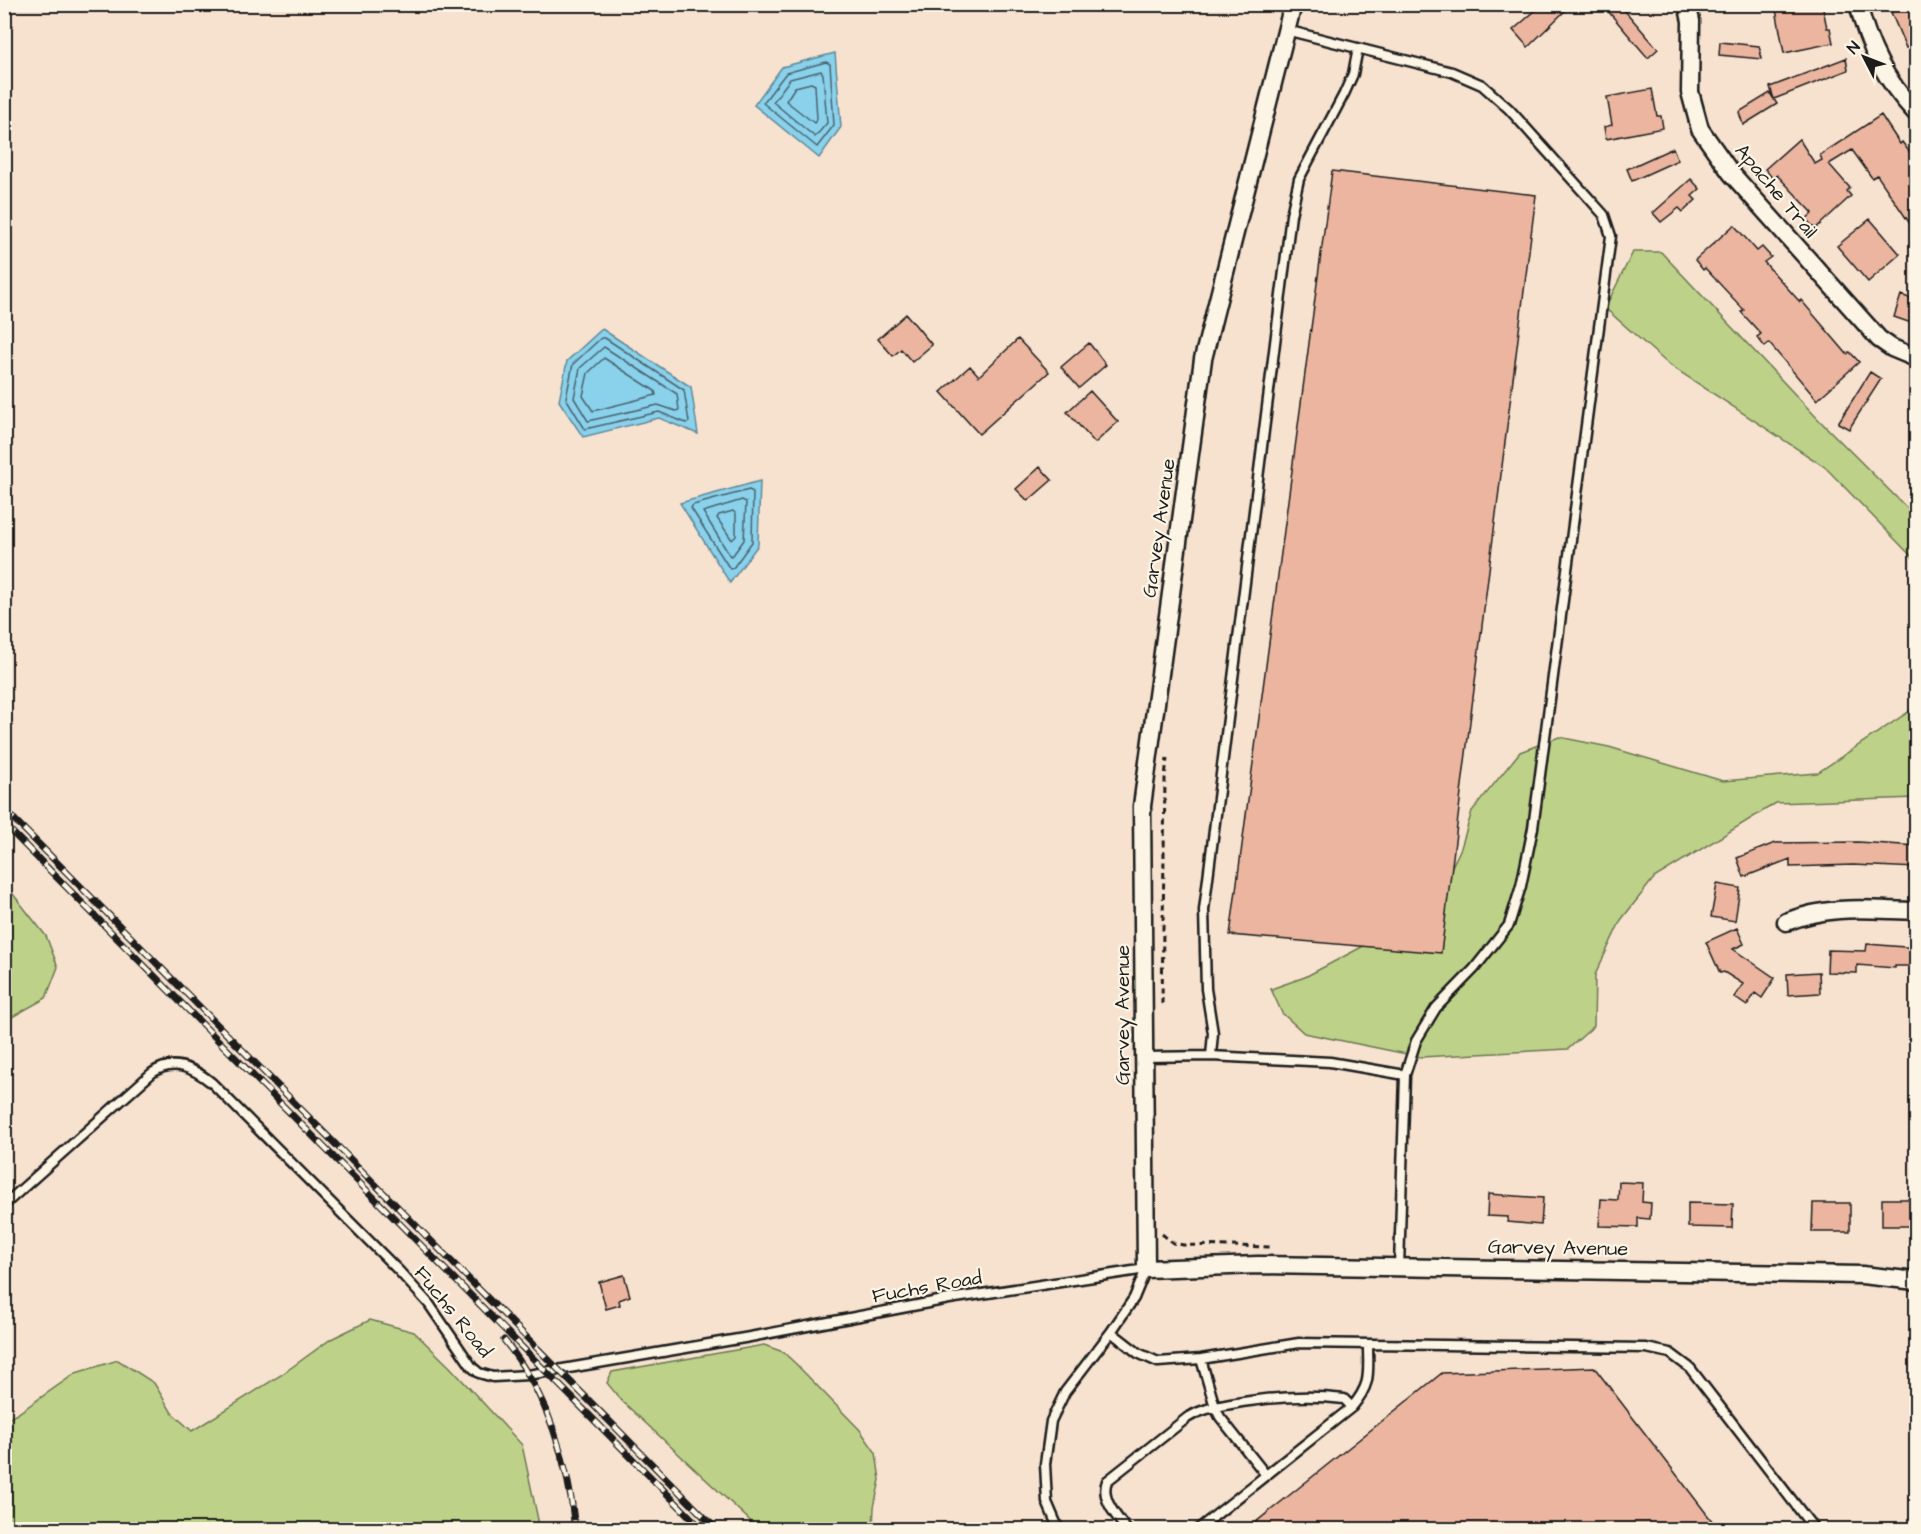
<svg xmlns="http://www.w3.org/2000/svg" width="1921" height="1534" viewBox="0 0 1921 1534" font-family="'Architects Daughter',sans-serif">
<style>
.green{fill:#bdd288;stroke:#6c7752;stroke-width:1.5}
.water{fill:#8ad1eb;stroke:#5e8998;stroke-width:1.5}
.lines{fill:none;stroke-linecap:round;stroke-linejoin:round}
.shore{stroke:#48646f;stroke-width:1.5}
.building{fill:#ebb59f;stroke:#1c1c1c;stroke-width:1.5}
.service-casing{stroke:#1c1c1c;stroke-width:13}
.minor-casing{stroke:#1c1c1c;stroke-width:21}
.path{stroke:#1c1c1c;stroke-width:3;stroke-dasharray:6 4.5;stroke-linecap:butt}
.service{stroke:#fcf5e5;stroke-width:8}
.minor{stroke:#fcf5e5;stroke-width:16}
.rail-casing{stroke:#1c1c1c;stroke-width:7}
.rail{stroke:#fcf5e5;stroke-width:4.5;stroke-dasharray:14;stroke-linecap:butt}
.labels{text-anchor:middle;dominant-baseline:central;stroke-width:4.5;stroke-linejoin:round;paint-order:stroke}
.street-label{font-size:20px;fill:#1c1c1c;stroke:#fcf5e5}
</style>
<rect width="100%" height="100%" fill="#f7e2d0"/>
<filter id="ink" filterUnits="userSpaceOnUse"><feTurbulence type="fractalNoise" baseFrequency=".0167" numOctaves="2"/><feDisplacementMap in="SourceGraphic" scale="12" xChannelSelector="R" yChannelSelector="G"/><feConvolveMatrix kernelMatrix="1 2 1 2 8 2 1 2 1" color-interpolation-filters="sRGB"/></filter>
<g filter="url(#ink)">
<path class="green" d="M1633 252H1661L1820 421 1916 517V561L1825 467 1668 364 1605 308Z
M1916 707V798L1776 803 1654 878 1621 920 1595 975 1594 1026 1568 1049 1421 1057 1304 1033 1282 1013 1271 989 1305 977 1392 931 1439 893 1461 848 1472 811 1520 752 1559 737 1609 747 1723 781 1817 773Z
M5 884 46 936 58 967 46 998 5 1021Z
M370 1320 414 1332 450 1367 522 1445 540 1529H5V1420L17 1414 76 1373 118 1360 154 1383 172 1413 192 1431 281 1375 331 1339Z
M764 1345 783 1352 796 1364 860 1430 876 1453 880 1480 874 1507 873 1529H759L622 1401 607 1383 612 1372Z"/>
<path class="water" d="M835 53 841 127 819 158 754 105 782 67Z
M602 329 691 387 698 434 659 418 583 437 559 401 567 361Z
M760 481 758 545 730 583 680 503Z"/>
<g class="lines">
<path class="shore" d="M826 62 830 64 834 125 817 147 763 103 786 73Z
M821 71 823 74 827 123 815 137 773 102 790 79Z
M811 83 815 85 817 119 814 123 786 101 795 87Z
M601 338H605L684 390 689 422 686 423 659 412 585 429 566 398 573 364Z
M604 347 677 394 679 410 676 411 658 405 588 421 574 398 580 368Z
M604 358 655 391 656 395 593 411 583 396 588 373Z
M749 490 753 492 752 542 733 568 730 569 691 508 693 505Z
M742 500 746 502 744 540 733 555 730 556 703 512Z
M733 511 736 514V536L732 540 717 518 719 515Z"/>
</g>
<path class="building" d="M1543 4H1572L1528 47 1513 30Z
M1602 4H1619L1658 49 1648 58Z
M1775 4H1822L1827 28H1830L1833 43 1784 53Z
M1908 4H1917V44L1906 48 1891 12Z
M1720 42 1759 46 1762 59 1719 55Z
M1846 58 1848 70 1774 99 1770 87Z
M1652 89 1657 116H1661L1663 128 1606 139 1604 127 1612 125 1607 97Z
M1770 93 1777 104 1743 125 1739 112Z
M1881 115 1900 144 1902 142 1917 162V234L1877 175 1872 178 1852 150 1829 164 1850 188 1847 191 1851 196 1815 229 1806 219 1813 213 1777 175 1773 179 1765 169 1799 139 1815 164 1822 160 1820 155Z
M1673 148 1678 160 1632 181 1627 169Z
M1332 171 1536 195 1441 953 1230 935Z
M1691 179 1700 189 1692 196 1696 200 1683 212 1679 208 1661 222 1653 213Z
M1870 219 1900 254 1868 282 1837 246Z
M1734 225 1757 251 1762 247 1771 257 1764 262 1800 302 1801 300 1847 354 1850 352 1859 362 1817 400 1769 343 1765 347 1757 337 1761 334 1741 312 1744 310 1705 268 1703 270 1695 260Z
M1901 295 1917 301V325L1894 317Z
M906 314 932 345 912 362 901 349 893 356 878 339Z
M1018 339 1049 372 979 434 941 392 970 366 979 376Z
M1089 343 1106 365 1079 388 1061 367Z
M1870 372 1881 379 1849 429 1838 423Z
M1090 391 1118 422 1095 443 1067 412Z
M1040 467 1052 480 1028 501 1016 489Z
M1858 842 1917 846V868L1853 865 1790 867V859L1744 877 1737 858 1775 843Z
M1717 884 1740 888 1735 921 1711 917Z
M1737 928 1744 944 1733 949 1775 978 1762 998 1755 993 1747 1006 1734 997 1743 984 1724 972 1720 973 1706 942Z
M1867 944 1917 948V966H1895V968L1857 965V973L1827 972 1828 950 1866 951Z
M1819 972 1820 993 1788 995 1787 974Z
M1619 1182 1643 1183 1642 1202 1651 1203 1650 1219 1638 1218V1227L1599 1226 1601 1199 1618 1200Z
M1488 1194 1543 1198 1541 1225 1507 1222 1508 1217 1487 1216Z
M1882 1199H1911V1226H1882Z
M1688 1203 1733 1204 1732 1228 1688 1227Z
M1813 1203H1850V1232H1812Z
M624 1275 630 1296 619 1300 620 1305 606 1309 599 1282Z
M1594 1367 1719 1530H1246L1442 1373Z"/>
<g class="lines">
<defs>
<path id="service" d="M1286 30 1452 72 1482 85 1509 109 1604 215 1611 236 1533 828 1521 886 1509 925 1474 969 1436 1008 1416 1041 1405 1075 1399 1267
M1211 1056 1213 1033 1206 989 1204 910 1291 215 1299 179 1344 94 1353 74 1358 48
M1145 1057 1211 1056 1330 1062 1405 1075
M4 1205 152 1073C173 1058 194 1068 212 1083L399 1271 429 1304 472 1367 479 1373 493 1377 528 1375 750 1337 949 1299 1146 1269
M1146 1269 1134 1298 1111 1332 1138 1353 1158 1362 1201 1359 1299 1343 1646 1348 1670 1353 1690 1368 1815 1530
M1201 1359 1215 1407 1220 1417 1266 1475
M1059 1530 1047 1502 1045 1464 1051 1421 1065 1392 1111 1332
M1127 1530C1116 1516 1100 1498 1107 1481L1187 1418C1201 1409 1215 1407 1231 1404 1270 1397 1306 1394 1344 1399L1352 1407
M1197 1530 1352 1407C1372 1383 1368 1374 1368 1344"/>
<path id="minor" d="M1293 4 1203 359 1142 806 1146 1269 1258 1265 1862 1275 1916 1281
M1687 4 1691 21 1690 92 1700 129 1731 173 1879 339 1892 348 1916 358
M1858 4C1869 48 1885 80 1916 113
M1786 922C1832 904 1868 910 1916 911"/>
</defs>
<use href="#service" class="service-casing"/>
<use href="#minor" class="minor-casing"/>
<path class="path" d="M1162 1004 1165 778 1167 758
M1162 1234 1173 1243 1183 1245 1274 1247"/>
<use href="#service" class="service"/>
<use href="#minor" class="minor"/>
<defs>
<path id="rail" d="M4 809 717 1530
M4 824 703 1530
M504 1340C547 1393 569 1462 575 1530"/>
</defs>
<use href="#rail" class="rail-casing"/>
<use href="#rail" class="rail"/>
</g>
</g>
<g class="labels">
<g class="street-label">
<text transform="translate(1776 191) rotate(50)">Apache Trail</text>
<text transform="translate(1159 528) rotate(-82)">Garvey Avenue</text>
<text transform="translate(1123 1015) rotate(-90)">Garvey Avenue</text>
<text transform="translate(1558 1248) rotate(1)">Garvey Avenue</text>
<text transform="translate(927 1287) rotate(-10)">Fuchs Road</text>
<text transform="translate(453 1312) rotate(51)">Fuchs Road</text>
</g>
</g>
<rect width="1921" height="1534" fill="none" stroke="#fcf5e5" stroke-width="24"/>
<rect x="12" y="12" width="1897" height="1510" fill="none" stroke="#1c1c1c" stroke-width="2" filter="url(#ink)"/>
<g transform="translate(1864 57) rotate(312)" stroke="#fcf5e5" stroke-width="4.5" paint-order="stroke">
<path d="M0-4.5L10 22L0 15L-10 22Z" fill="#1c1c1c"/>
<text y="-9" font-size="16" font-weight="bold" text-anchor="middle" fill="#1c1c1c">N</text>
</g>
</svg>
